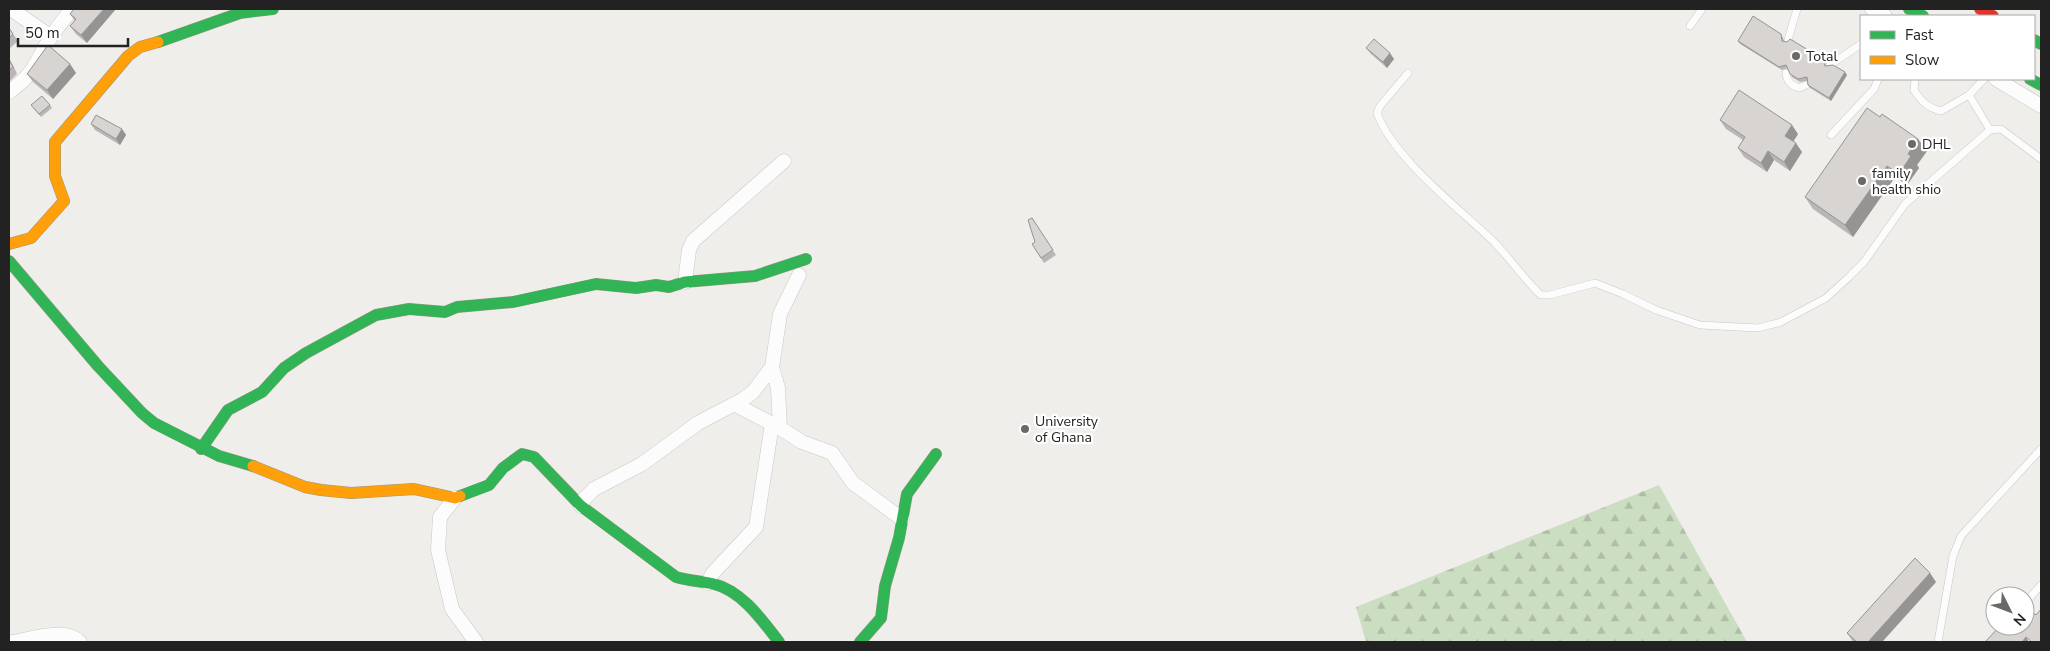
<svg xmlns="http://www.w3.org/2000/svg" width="2050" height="651" viewBox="0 0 2050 651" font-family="'Nunito Sans',sans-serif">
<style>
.forest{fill:url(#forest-firs)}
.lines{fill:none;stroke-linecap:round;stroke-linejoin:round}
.lane-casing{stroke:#c9c8c7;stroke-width:8}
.street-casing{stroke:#c9c8c7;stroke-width:15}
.fast-casing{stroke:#999a82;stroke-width:12}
.slow-casing{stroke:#999a82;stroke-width:12}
.jam-casing{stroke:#999a82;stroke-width:12}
.lane{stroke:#fdfcfc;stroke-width:7}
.street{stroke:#fdfcfc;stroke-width:14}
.fast{stroke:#30b455;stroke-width:11}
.slow{stroke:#ff9f0a;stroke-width:11}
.jam{stroke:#e5322d;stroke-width:11}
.wall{fill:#b9b6b5}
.shaded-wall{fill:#969493}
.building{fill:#d7d4d2;stroke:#969493}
.poi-dot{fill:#6a6968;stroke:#fff;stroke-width:2}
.labels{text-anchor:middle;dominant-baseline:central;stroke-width:4.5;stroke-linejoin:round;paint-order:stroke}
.poi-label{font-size:14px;fill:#222;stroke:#fff;text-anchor:start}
</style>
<defs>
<pattern id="forest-firs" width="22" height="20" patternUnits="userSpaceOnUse" patternTransform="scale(1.25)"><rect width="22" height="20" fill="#cbdec1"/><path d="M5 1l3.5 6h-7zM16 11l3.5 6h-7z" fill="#aebea6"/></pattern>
</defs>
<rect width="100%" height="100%" fill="#f0eeeb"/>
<path class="forest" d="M1659 485 1747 642H1366L1356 607Z"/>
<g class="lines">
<defs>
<path id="lane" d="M1690 26 1702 9
M1788 40 1797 9
M1830 65 1861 44
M1408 73 1380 106 1377 113C1393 158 1460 209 1495 243 1511 260 1524 279 1541 295H1550L1595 283 1623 294 1656 310 1700 325 1758 328 1781 322 1826 298 1849 277 1864 262 1905 204 1990 130 2001 129 2041 159
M1786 73C1787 82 1791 85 1799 88L1806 85
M1915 79 1914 90C1921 101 1928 108 1941 111L1969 95 1984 79
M1969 95 1990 130
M1831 135 1874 89 1878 79
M2025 603 2041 585
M1938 642 1953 556 1961 536 2041 449"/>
<path id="street" d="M11 9 51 37
M1872 9 1885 16
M1996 79 2041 106
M9 92C37 72 34 63 51 37 57 27 65 18 72 9
M685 282 689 250 693 241 784 161
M772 367 778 388 780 428
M734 404 780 428 802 442 832 453 853 483 902 519
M455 498 440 517 438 550 452 609 476 642
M581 506 584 499 594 489 642 464 698 423 742 400 753 392 772 367 780 314 799 275
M708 583 712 574 756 527 772 424
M13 642C32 639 64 627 80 642"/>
<path id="fast" d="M1909 9 1923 16
M2034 40 2041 44
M158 42 240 13 273 9
M2030 79 2041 85
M9 261 98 366 142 413 154 423 219 456 253 466
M201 449 228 410 262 392 284 368 306 353 376 315 409 309 445 312 457 307 513 302 596 284 636 288 656 285 669 287 685 282 755 276 806 259
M460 496 489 485 503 468 522 454 534 457 581 506 676 577C689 581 701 581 714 584 742 591 762 620 779 642
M860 642 881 618 885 586 899 538 907 494 936 454"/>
<path id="slow" d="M9 244 31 238 64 201 55 176V142L128 56 140 47 158 42
M253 466 305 487 321 490 351 493 414 489 455 498 460 496"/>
<path id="jam" d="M1980 9 1993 16"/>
</defs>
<use href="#lane" class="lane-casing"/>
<use href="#street" class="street-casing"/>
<use href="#fast" class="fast-casing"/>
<use href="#slow" class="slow-casing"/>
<use href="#jam" class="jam-casing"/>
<use href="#lane" class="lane"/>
<use href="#street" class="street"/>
<use href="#fast" class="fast"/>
<use href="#slow" class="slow"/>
<use href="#jam" class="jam"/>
</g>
<path class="wall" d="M74 9 87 43 76 34 70 26 75 21 70 14Z
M9 28 18 41 9 49Z
M1783 37 1784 41 1825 62 1826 66 1847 75 1831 101 1810 88 1808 85 1807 81 1800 82 1792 77 1788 68 1782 70 1740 44 1738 41Z
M1366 48 1394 59 1387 68 1371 54Z
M9 58 17 74 9 82Z
M70 64 76 73 53 99 33 82 27 74Z
M50 105 52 108 41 117 33 108Z
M1880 117 1918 139 1927 151 1917 165 1919 168 1907 185 1895 177 1853 237 1813 209 1805 197Z
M1720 120 1798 134 1793 142 1802 152 1790 171 1774 160 1767 172 1744 157 1738 148 1743 140 1726 129Z
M91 124 122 129 126 135 120 145 95 130Z
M1032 218 1056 255 1044 263 1032 244 1035 242Z
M1936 582 1882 642H1853L1847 633Z"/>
<path class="shaded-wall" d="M104 9H116L87 43 81 35Z
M1390 53 1394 59 1387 68 1383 62Z
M9 58 17 74 9 60Z
M70 64 76 73 53 99 47 90Z
M1845 72 1847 75 1831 101 1829 98Z
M1792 125 1798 134 1791 145 1785 136Z
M122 129 126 135 120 145 116 139Z
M1918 139 1927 151 1917 165 1919 168 1907 185 1899 174 1908 154Z
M1796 143 1802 152 1790 171 1784 162Z
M1768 151 1774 160 1767 172 1761 163Z
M1887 166 1895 177 1853 237 1845 225Z
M1930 573 1936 582 1882 642H1868Z
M2026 637 2029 642H2022Z"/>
<path class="building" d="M74 9H104L81 35 70 26 76 19 70 14Z
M1753 16 1781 34 1782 41 1787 42 1790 39 1823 59 1825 66 1833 65 1845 72 1829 98 1808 85 1807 77 1798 79 1790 74 1786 65 1779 67 1738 41Z
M9 28 13 34 9 38Z
M1374 39 1390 53 1383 62 1366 48Z
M48 45 70 64 47 90 27 74Z
M9 60 13 67 9 70Z
M1739 90 1792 125 1785 136 1796 143 1784 162 1768 151 1761 163 1738 148 1745 137 1720 120Z
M42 96 50 105 39 114 31 105Z
M1867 108 1880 117 1882 114 1918 139 1908 154 1911 156 1899 174 1887 166 1845 225 1805 197Z
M96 115 122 129 116 139 91 124Z
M1032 218 1053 250 1041 258 1032 244 1035 242 1028 220Z
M1915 558 1930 573 1868 642H1857L1847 633Z
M2025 606 2036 615 2041 609V642H2032L2026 637 2022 642H1985L2000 626H2025Z"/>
<g class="poi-dot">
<circle cx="1796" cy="56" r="5"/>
<circle cx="1912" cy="144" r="5"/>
<circle cx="1862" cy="181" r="5"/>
<circle cx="1025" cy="429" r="5"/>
</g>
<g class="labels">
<g class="poi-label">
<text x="1806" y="56">Total</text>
<text x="1922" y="144">DHL</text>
<text x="1872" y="173">family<tspan x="1872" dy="16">health shio</tspan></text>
<text x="1035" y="421">University<tspan x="1035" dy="16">of Ghana</tspan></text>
</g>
</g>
<rect width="2050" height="651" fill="none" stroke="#222222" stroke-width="20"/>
<rect x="1860" y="15" width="175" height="65" fill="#ffffff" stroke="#a7a7a7"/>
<rect x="1870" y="31" width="25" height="8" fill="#30b455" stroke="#a7a7a7"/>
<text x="1905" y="40" font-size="15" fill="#222222">Fast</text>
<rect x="1870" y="56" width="25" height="8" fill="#ff9f0a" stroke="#a7a7a7"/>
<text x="1905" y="65" font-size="15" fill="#222222">Slow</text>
<g transform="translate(2010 611) rotate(132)"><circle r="24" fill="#ffffff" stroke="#a7a7a7"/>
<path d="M0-4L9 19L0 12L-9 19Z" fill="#6a6968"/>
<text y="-8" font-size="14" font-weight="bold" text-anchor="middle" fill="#222222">N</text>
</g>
<path d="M18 38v8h110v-8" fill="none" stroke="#222222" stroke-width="2.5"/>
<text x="25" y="38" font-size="15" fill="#222222" stroke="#ffffff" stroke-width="4" paint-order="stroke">50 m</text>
</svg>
